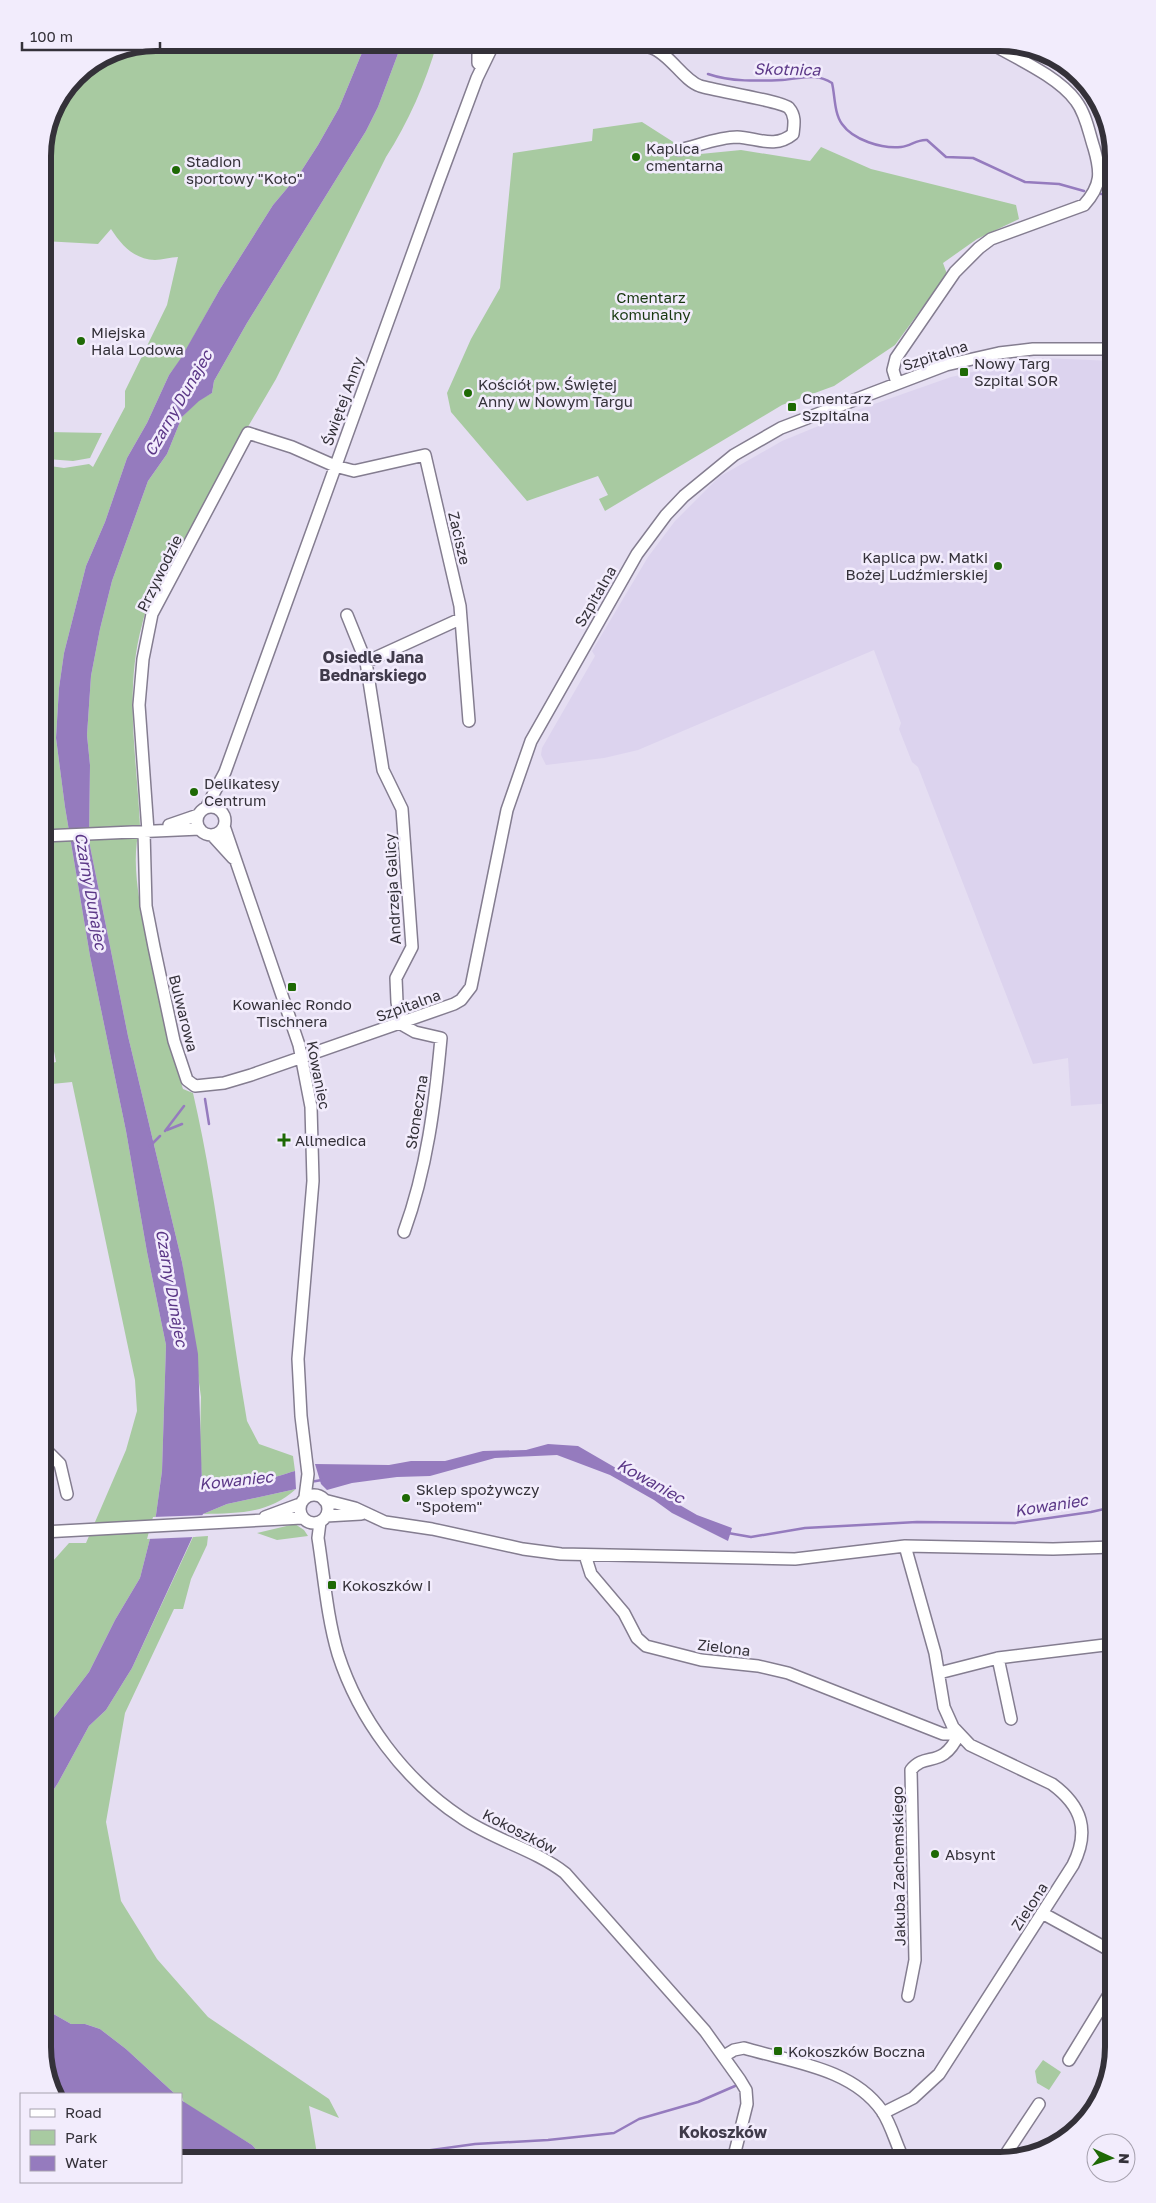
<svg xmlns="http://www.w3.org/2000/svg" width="1156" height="2203" viewBox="0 0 1156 2203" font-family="'Golos Text',sans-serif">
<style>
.built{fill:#dcd3ee}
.green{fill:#a8caa1}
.water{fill:#957bbe}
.pier{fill:#e5def2}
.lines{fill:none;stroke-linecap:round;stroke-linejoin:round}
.stream{stroke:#957bbe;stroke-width:2.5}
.minor-casing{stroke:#847d90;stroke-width:14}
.minor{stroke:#fff;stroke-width:11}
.poi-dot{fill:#1e6905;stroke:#f2ecfc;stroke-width:2}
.labels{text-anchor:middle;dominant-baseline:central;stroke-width:5;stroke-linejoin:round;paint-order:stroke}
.poi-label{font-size:15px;fill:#343139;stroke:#f2ecfc;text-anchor:start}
.park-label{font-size:15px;fill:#17380f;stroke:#f2ecfc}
.street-label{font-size:15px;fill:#343139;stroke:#f2ecfc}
.water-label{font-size:16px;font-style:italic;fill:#5b3787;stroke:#f2ecfc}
.neighbourhood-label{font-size:16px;font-weight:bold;fill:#403b4b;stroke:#f2ecfc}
.rim{fill:none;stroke:#343139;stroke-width:6}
</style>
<rect width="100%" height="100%" fill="#e5def2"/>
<path class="built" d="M1043 358 1113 361V1103L1071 1106 1068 1058 1033 1064 918 767 912 762 899 729 901 723 874 650 638 750 604 758 546 765 541 755 542 748 595 656 592 651 648 557 675 521 719 477 782 441 860 409 951 377 999 366 1037 362Z"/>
<path class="green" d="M157 43H366L339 108 318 145 300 173 273 205 220 289 181 359 169 375 147 423 127 458 105 522 86 566 64 653 59 688 56 738 65 807 90 956 126 1131 147 1252 166 1345 162 1471 156 1515 140 1578 115 1620 89 1672 43 1732V1577L53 1561 69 1543H86L126 1450 137 1411 135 1380 72 1082 52 1084 48 1064 56 1062 43 992V465L64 468 89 464 93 467 125 407V391L167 305 178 257C171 257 162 260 155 260 134 259 122 246 111 229L98 244 43 241C43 164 31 93 112 52 124 46 143 45 157 43Z
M402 43H437C426 82 408 123 386 157L276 379 242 437 163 589 156 585C151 598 145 611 142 625 124 690 137 760 140 826 130 862 140 904 147 940 156 991 166 1040 183 1089L193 1093C218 1201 228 1312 247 1421L259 1444 293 1456 295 1471C273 1477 221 1497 202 1485L200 1442 201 1397 182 1262 128 1036 89 841 90 765 87 735 91 676 100 629 112 581 148 481 167 454 182 417 199 400 212 393 214 381 247 323 366 131 378 107Z
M642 122 678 145 680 156 741 150 810 161 821 147 871 169 1016 205 1019 219 977 239 943 263 947 274 895 345 834 386 782 405 605 511 599 499 608 495 598 476 527 501 451 412 447 393 471 339 500 288 513 153 592 141 593 129Z
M48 432 102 433 90 458 73 461 47 459Z
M296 1489C268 1514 239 1513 203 1514L227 1504Z
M295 1524 304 1530 308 1536 277 1540 257 1533Z
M208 1536 207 1545 191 1579 183 1609H174L125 1713 106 1822 121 1901 157 1959 208 2017 329 2099 339 2118 309 2106 318 2160H266L252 2145 184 2103 181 2094H175L126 2049 100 2029 85 2024H71L43 2008V1806L58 1783 89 1726 106 1710 132 1668 193 1537Z
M1043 2060 1061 2072 1049 2090 1037 2083 1035 2071Z"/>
<path class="water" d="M366 43H402L378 107 366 131 247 323 214 381 212 393 199 401 182 417 167 454 148 481 112 581 100 629 91 676 87 735 90 765 89 841 128 1036 182 1262 198 1354 202 1485C221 1497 273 1477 295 1471L296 1489 227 1504 203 1514 132 1668 106 1710 89 1726 58 1783 43 1806V1732L89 1672 115 1620 140 1578 156 1515 162 1471 166 1345 147 1252 126 1131 90 956 65 807 56 738 59 688 64 653 86 566 105 522 127 458 147 423 169 375 181 358 220 289 273 205 300 173 318 145 339 108Z
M548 1444 578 1446 697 1515 732 1528 728 1541 672 1513 654 1500 610 1475 557 1455 495 1458 430 1476 397 1477 352 1483 327 1490 321 1484 315 1464 389 1465 411 1461H445L483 1451 526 1450Z
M43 2008 71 2024H85L100 2029 126 2049 175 2094H65L49 2077 43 2046Z
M181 2100 252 2145 266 2160H181Z"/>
<path class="pier" d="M207 1515 195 1537 147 1539 153 1517Z"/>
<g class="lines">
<path class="stream" d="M708 74C731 82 758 81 782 80 801 79 815 72 832 83 835 95 834 113 842 124 853 140 882 149 901 147 911 146 917 139 927 140L946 157 973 158 1025 182 1059 184 1084 191
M1101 194H1113
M205 1099 209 1124
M167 1130 182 1124
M165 1131 184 1106
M150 1146 160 1136
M310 1482 322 1480
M728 1533 751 1537 805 1528 917 1522 1015 1523 1091 1512 1113 1507
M389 2160 410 2153 475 2144 548 2140 614 2133 639 2119 698 2102 735 2086"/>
<defs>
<path id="minor" d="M582 43C602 49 633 41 652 48 670 54 683 80 700 86 716 91 781 101 789 108 796 116 794 125 793 134 775 149 757 138 737 137 719 137 697 146 679 150
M481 66 478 63V55L482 43
M897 383 893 370 896 358 955 272 979 248 991 239 1084 205C1102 185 1101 172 1094 148 1089 133 1086 114 1076 101 1059 77 1016 58 990 43
M347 615 366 662 383 770 402 809 412 947 396 978 397 1002 401 1024 415 1032 441 1038C435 1104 427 1169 404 1232
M366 662 460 619
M197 821a14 14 0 1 1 28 0a14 14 0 1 1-28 0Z
M206 808 225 772 438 183 477 78 494 43
M169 825 198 815
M224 826 299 1045 311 1107 313 1181 298 1359 301 1416 308 1474 305 1497
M148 831 139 705 143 659 152 614 248 433 292 447 335 466 354 471 425 455 460 606 469 721
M144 832 146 906 154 947 174 1041 187 1080 195 1086 224 1083 251 1075 454 1004 461 1000 471 987 507 810 531 741 637 554 666 515 684 496 734 455 781 428 946 365 999 353 1033 349H1103L1113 353
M212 835 233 858
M43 836 200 829
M43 1447 60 1464 67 1494
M300 1509a14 14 0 1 1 28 0a14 14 0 1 1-28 0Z
M324 1500 355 1508 385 1522 432 1529 523 1549 561 1554 795 1559 905 1546 1053 1549 1113 1547
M326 1516 361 1514
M265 1517 300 1504
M320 1522 318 1538C324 1576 327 1617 338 1654 359 1719 404 1780 462 1818 494 1840 534 1849 565 1873L705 2031 740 2080 746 2090 747 2104 733 2160
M43 1532 302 1518
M585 1555 591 1574 624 1613 637 1638 646 1646 701 1660 758 1666 788 1673 943 1734H959
M998 1658 1011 1719
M939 1673 998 1658 1113 1644
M1042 1913 1113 1952
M908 1996 915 1960 911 1770C926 1751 942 1770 959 1734
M724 2056 734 2050 744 2048C791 2062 852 2068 882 2111 892 2126 896 2145 904 2160
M1069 2060 1113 1988
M883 2113 913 2098 939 2074 1073 1865C1090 1831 1082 1806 1052 1784L970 1745 953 1727 944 1707 935 1653 905 1546
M1002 2160 1039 2104"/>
</defs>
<use href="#minor" class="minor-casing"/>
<use href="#minor" class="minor"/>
</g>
<g class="poi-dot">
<circle cx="636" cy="157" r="5"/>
<circle cx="176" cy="170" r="5"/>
<circle cx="81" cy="341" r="5"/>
<rect x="959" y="367" width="10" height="10" rx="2.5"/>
<circle cx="468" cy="393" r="5"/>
<rect x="787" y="402" width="10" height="10" rx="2.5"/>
<circle cx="998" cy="566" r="5"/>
<circle cx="194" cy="792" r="5"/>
<rect x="287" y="982" width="10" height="10" rx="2.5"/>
<path d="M281.5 1132.5h5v5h5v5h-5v5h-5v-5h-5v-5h5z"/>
<circle cx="406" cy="1498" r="5"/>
<rect x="327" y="1580" width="10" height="10" rx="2.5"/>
<circle cx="935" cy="1854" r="5"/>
<rect x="773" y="2046" width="10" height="10" rx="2.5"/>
</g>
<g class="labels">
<g class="poi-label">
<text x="646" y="148">Kaplica<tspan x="646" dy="17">cmentarna</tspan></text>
<text x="186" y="161">Stadion<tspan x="186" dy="17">sportowy "Koło"</tspan></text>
<text x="91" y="332">Miejska<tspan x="91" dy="17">Hala Lodowa</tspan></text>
<text x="974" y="363">Nowy Targ<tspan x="974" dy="17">Szpital SOR</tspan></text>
<text x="478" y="384">Kościół pw. Świętej<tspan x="478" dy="17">Anny w Nowym Targu</tspan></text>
<text x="802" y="398">Cmentarz<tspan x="802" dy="17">Szpitalna</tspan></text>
<text x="988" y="557" text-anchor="end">Kaplica pw. Matki<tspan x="988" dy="17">Bożej Ludźmierskiej</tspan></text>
<text x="204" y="783">Delikatesy<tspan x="204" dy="17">Centrum</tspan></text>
<text x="292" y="1004" text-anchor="middle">Kowaniec Rondo<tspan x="292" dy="17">Tischnera</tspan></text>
<text x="295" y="1140">Allmedica</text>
<text x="416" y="1489">Sklep spożywczy<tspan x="416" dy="17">"Społem"</tspan></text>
<text x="342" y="1585">Kokoszków I</text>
<text x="945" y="1854">Absynt</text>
<text x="788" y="2051">Kokoszków Boczna</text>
</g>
<g class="park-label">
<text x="651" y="297">Cmentarz<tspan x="651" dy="17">komunalny</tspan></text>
</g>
<g class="street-label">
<text transform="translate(935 355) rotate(-18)">Szpitalna</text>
<text transform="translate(342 401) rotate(-70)">Świętej Anny</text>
<text transform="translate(460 538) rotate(77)">Zacisze</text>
<text transform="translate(159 573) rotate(-64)">Przywodzie</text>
<text transform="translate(595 596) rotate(-60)">Szpitalna</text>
<text transform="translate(392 889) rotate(-93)">Andrzeja Galicy</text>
<text transform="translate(408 1005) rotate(-20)">Szpitalna</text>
<text transform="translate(184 1013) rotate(76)">Bulwarowa</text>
<text transform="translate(319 1075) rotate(79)">Kowaniec</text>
<text transform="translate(416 1112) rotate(-81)">Słoneczna</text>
<text transform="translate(724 1647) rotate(7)">Zielona</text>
<text transform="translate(520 1831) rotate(27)">Kokoszków</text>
<text transform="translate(898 1866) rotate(-91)">Jakuba Zachemskiego</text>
<text transform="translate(1029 1906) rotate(-57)">Zielona</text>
</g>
<g class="water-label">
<text transform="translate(787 69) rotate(1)">Skotnica</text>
<text transform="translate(178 403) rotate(-60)">Czarny Dunajec</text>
<text transform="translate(91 891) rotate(80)">Czarny Dunajec</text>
<text transform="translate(172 1288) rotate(80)">Czarny Dunajec</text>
<text transform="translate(236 1480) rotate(-6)">Kowaniec</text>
<text transform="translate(651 1481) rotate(29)">Kowaniec</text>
<text transform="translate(1051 1505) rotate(-9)">Kowaniec</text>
</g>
<g class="neighbourhood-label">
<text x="373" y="657">Osiedle Jana<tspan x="373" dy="18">Bednarskiego</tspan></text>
<text x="723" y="2132">Kokoszków</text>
</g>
</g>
<path d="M0 0H1156V2203H0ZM156 51H1000A105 105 0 0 1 1105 156V2047A105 105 0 0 1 1000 2152H156A105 105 0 0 1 51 2047V156A105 105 0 0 1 156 51Z" fill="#f2ecfc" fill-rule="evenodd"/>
<path class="rim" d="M156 51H1000A105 105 0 0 1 1105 156V2047A105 105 0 0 1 1000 2152H156A105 105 0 0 1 51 2047V156A105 105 0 0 1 156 51Z"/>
<rect x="20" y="2093" width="162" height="90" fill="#f2ecfc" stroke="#a6a1ae"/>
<rect x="30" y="2109" width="25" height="8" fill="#ffffff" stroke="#a6a1ae"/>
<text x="65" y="2118" font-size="15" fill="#343139">Road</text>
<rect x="30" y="2130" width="25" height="15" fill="#a8caa1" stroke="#a6a1ae"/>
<text x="65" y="2143" font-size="15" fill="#343139">Park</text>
<rect x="30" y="2156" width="25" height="15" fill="#957bbe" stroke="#a6a1ae"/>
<text x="65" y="2168" font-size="15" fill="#343139">Water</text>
<g transform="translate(1111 2158) rotate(93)"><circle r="24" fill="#f2ecfc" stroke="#a6a1ae"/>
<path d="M0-4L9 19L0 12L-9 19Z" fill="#1e6905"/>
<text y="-8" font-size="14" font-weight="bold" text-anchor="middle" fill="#343139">N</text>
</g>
<path d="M22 42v8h138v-8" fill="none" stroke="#343139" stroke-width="2.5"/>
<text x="30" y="42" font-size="15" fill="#343139" stroke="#f2ecfc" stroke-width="4" paint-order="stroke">100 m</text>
</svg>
